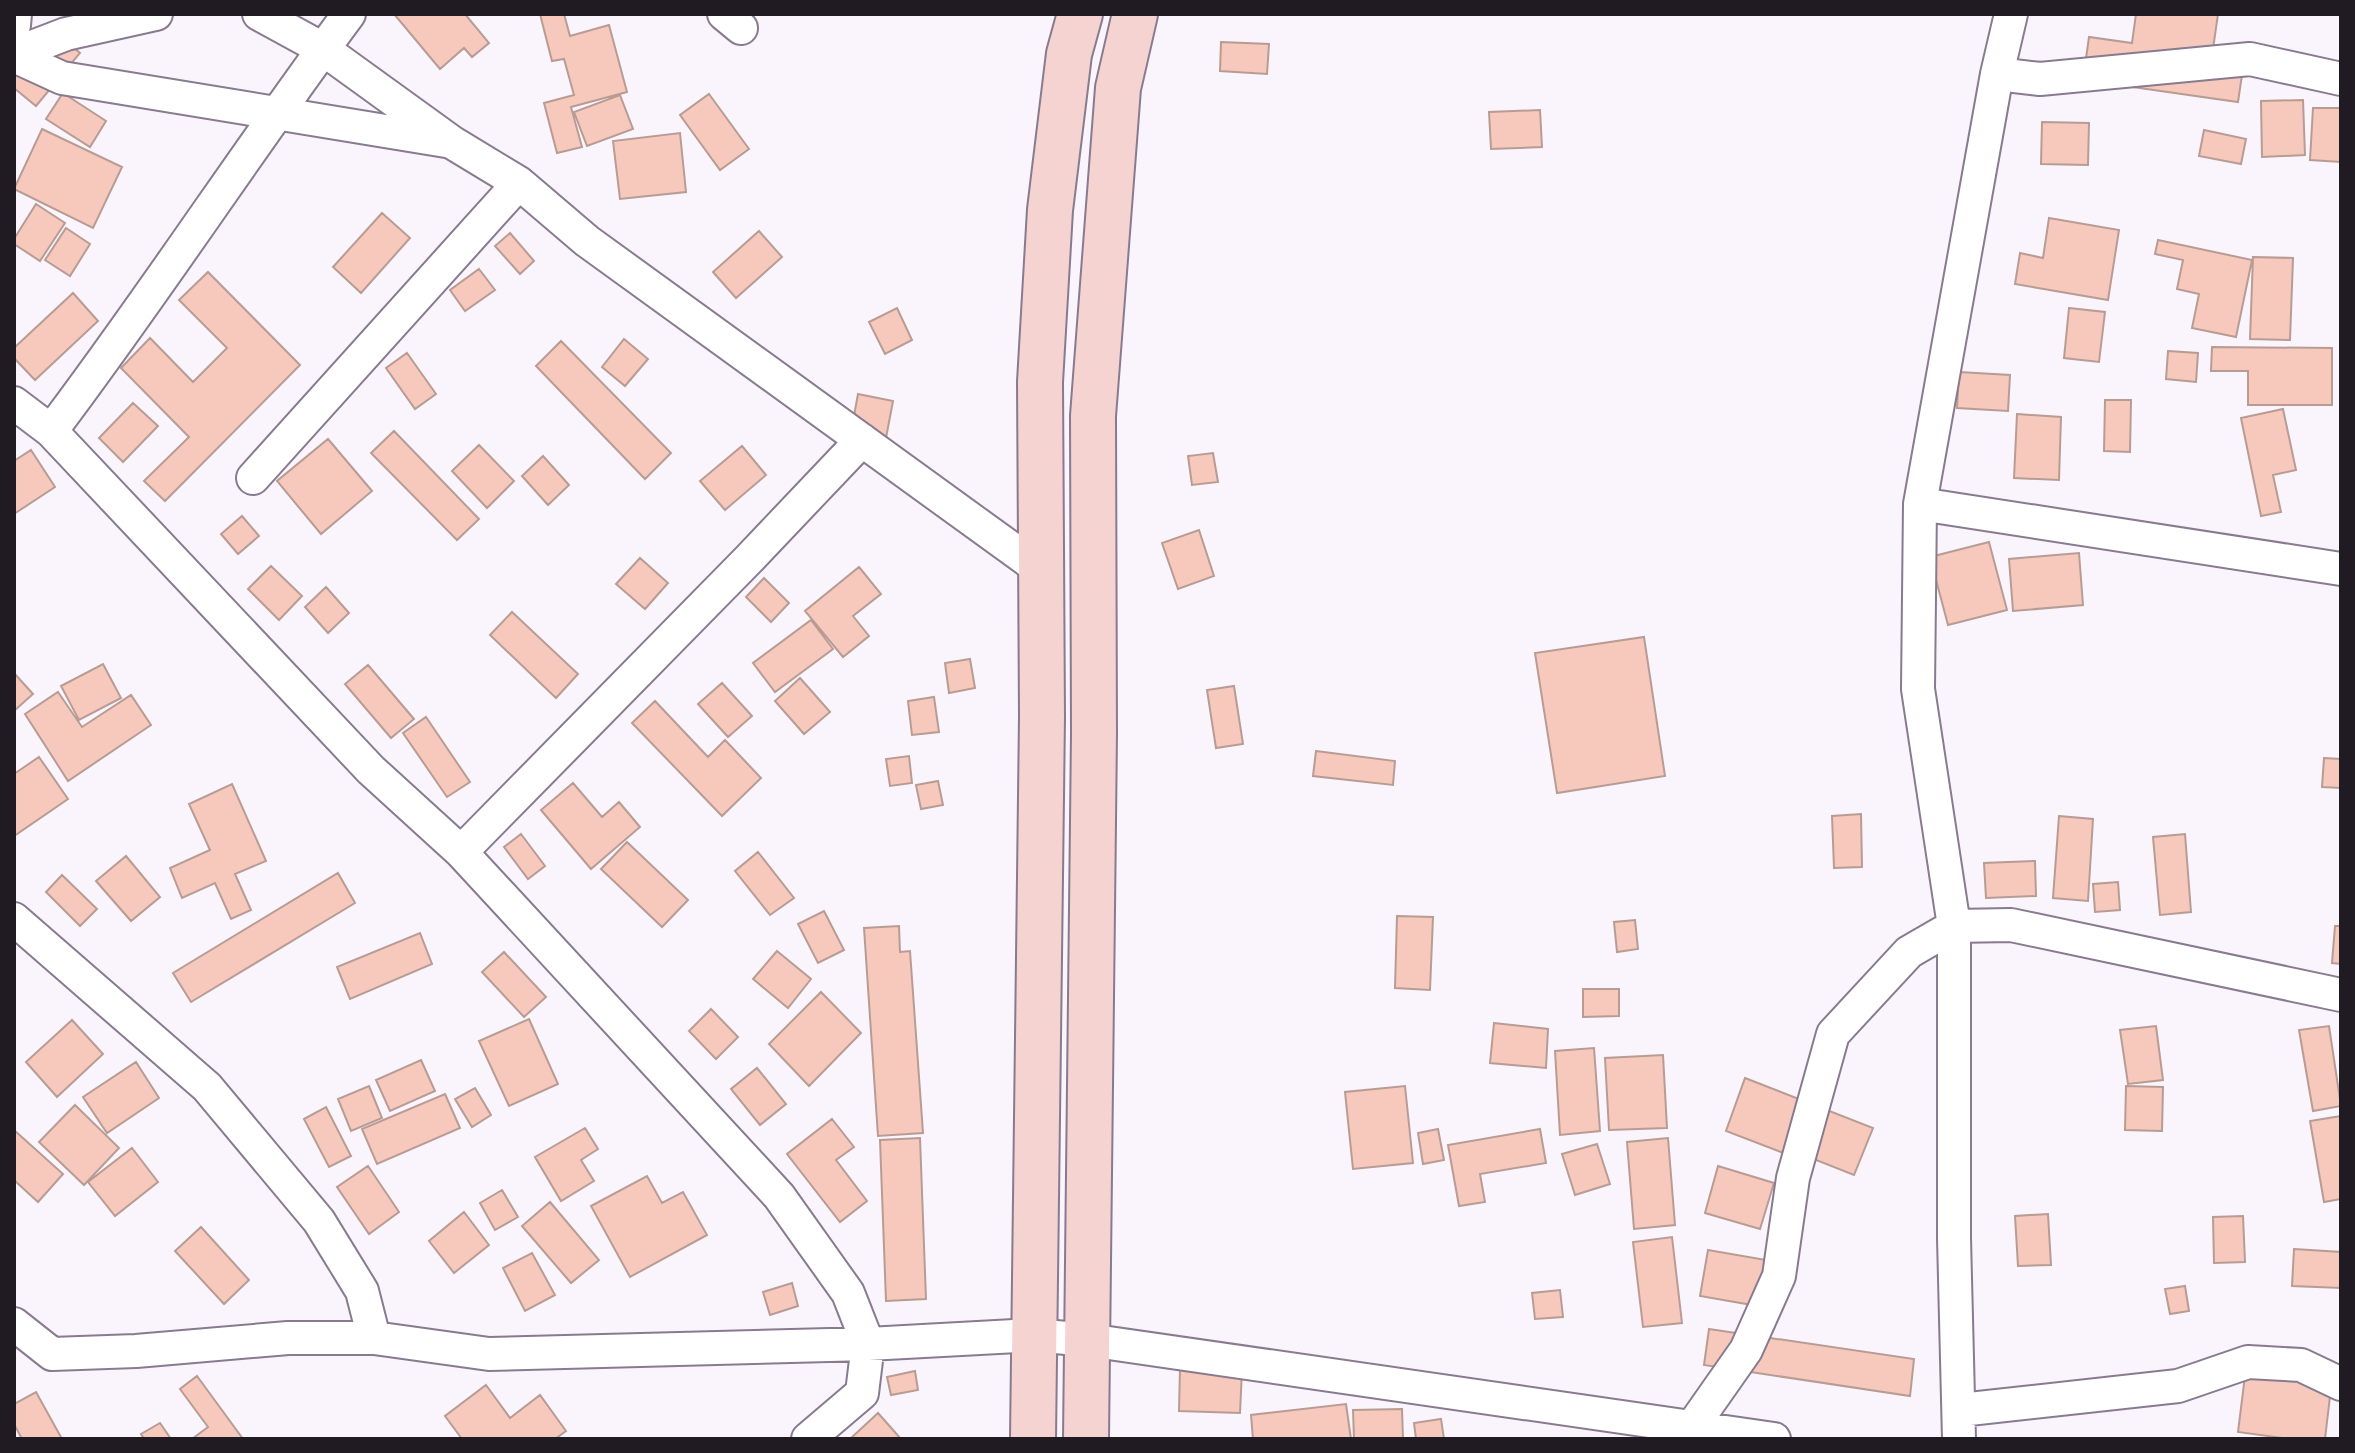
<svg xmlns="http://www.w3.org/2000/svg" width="2355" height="1453" viewBox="0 0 2355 1453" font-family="'Noto Serif',serif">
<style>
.building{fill:#f7c9bd;stroke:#b89c94;stroke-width:2}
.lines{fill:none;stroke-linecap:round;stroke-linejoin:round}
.minor-casing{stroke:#887a8f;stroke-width:36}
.secondary-casing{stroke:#887a8f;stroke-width:48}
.minor{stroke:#fff;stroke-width:32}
.secondary{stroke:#f4d3d0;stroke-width:44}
</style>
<rect width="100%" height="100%" fill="#faf4fd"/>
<path class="building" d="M394 14H465L489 43 472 57 464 48 440 69Z
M540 14H564L570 36 609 25 627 92 571 107 582 147 557 153 544 103 574 95 564 59 552 61Z
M2136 14H2218L2211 63 2243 68 2238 102 2083 80 2089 37 2132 43Z
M51 29 80 53 36 106 14 88V41Z
M1221 42 1269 44 1267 74 1220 71Z
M63 93 106 121 90 147 46 119Z
M709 94 749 149 720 170 680 115Z
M620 95 633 129 587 146 574 112Z
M2303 100 2305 155 2262 157 2261 101Z
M2313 108H2341V162L2310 160Z
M1540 110 1542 147 1491 149 1489 112Z
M2042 122 2089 123 2088 165 2041 164Z
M42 129 122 167 93 228 14 189Z
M2204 130 2246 139 2241 164 2199 156Z
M680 133 686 192 620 199 613 141Z
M36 204 65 223 40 261 14 244V239Z
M382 213 410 238 361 293 333 267Z
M2049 218 2119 230 2108 300 2015 284 2020 253 2043 258Z
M66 228 90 244 70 276 45 260Z
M759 231 782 257 736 298 713 272Z
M510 233 534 261 520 274 495 246Z
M2158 240 2252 260 2236 337 2192 328 2199 294 2177 289 2183 260 2155 254Z
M2253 257 2293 258 2290 340 2250 339Z
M479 269 495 290 465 311 450 290Z
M208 272 300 365 165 501 144 481 189 437 121 368 150 338 193 382 227 348 179 300Z
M73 293 98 321 35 380 14 358V348Z
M897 308 912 340 885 354 869 322Z
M2069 308 2105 312 2099 362 2064 358Z
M624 339 648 359 625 386 602 367Z
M561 341 671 453 645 479 536 366Z
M2212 347 2332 348V405H2248V371H2211Z
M2168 351 2198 353 2196 382 2166 379Z
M407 353 436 394 415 409 386 368Z
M1959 372 2010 375 2008 411 1957 408Z
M858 394 893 401 886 438 851 432Z
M2105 400H2131L2130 452 2104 451Z
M133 403 158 426 123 462 99 438Z
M2283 409 2296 470 2273 475 2281 512 2261 516 2241 418Z
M2017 414 2061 417 2059 480 2014 478Z
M394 431 479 519 457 540 371 453Z
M328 439 372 491 321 534 277 481Z
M479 445 514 481 487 508 452 471Z
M742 446 766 475 725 510 700 481Z
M31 450 55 487 14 514V461Z
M1213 453 1218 482 1192 485 1188 456Z
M543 456 569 485 548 505 522 476Z
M242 516 259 536 238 554 221 534Z
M1199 530 1214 576 1178 589 1162 543Z
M1989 542 2007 610 1948 625 1930 557Z
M2079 553 2083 605 2013 611 2009 559Z
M640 558 668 583 645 609 616 584Z
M271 566 302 596 279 620 248 589Z
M859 567 881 594 853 616 869 636 843 657 805 611Z
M764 578 789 603 771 622 746 597Z
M326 587 349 613 328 633 305 607Z
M512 612 578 674 556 698 490 635Z
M811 620 833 649 775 692 753 663Z
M1644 637 1665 776 1557 793 1535 653Z
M1644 637 1665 776 1557 793 1535 653Z
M970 659 975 688 949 693 945 663Z
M103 664 121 698 79 720 61 686Z
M368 665 414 719 391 738 345 684Z
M14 673 33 694 14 711Z
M800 678 830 712 804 734 775 701Z
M722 683 752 716 728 737 698 704Z
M1234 686 1243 744 1216 748 1207 690Z
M58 692 82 727 131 695 151 725 68 781 25 714Z
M934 697 939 732 912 735 908 701Z
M655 701 708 757 725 740 761 778 722 816 632 723Z
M426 717 470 782 447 797 403 733Z
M1316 751 1395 761 1393 785 1313 776Z
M909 756 912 783 890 786 886 759Z
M39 757 68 799 14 836V774Z
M2324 758 2341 759V788L2322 787Z
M938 781 943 805 921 809 916 785Z
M573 783 602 817 619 802 640 827 591 869 541 810Z
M232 784 266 861 235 874 251 910 231 919 215 883 182 898 170 868 210 850 189 804Z
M1861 814 1862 867 1834 868 1832 816Z
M2059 816 2093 819 2088 901 2053 898Z
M521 834 545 866 528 879 504 847Z
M2185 834 2191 912 2160 915 2153 837Z
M627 842 688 900 662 927 601 869Z
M758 852 794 898 770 915 735 871Z
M126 856 160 897 131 921 96 881Z
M2035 861 2036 896 1986 898 1984 863Z
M338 873 355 903 191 1002 173 973Z
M62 875 97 909 80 926 46 892Z
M2118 882 2120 910 2095 912 2093 884Z
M824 911 844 950 818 963 798 924Z
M1397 916 1433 917 1430 990 1395 988Z
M1635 920 1638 949 1617 952 1614 922Z
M1635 920 1638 949 1617 952 1614 922Z
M899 926 900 952 910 951 923 1133 878 1136 864 928Z
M2335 926H2341V964L2332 963Z
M420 933 432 964 350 999 337 967Z
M777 951 811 979 788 1008 753 979Z
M504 952 546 997 524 1017 482 972Z
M1583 989H1619V1016L1583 1017Z
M821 992 861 1033 809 1086 769 1044Z
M711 1009 738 1037 716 1059 689 1031Z
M529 1019 558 1084 509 1106 479 1041Z
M72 1020 103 1054 57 1097 26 1062Z
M1494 1023 1548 1029 1546 1068 1490 1063Z
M2156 1026 2163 1080 2128 1084 2120 1030Z
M2329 1026 2341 1106 2313 1111 2299 1030Z
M1594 1048 1600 1131 1560 1135 1555 1051Z
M1663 1055 1667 1128 1609 1130 1605 1058Z
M421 1060 435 1091 390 1111 376 1080Z
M136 1062 159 1098 107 1133 83 1097Z
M757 1068 786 1104 760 1125 731 1089Z
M1745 1078 1873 1128 1854 1175 1791 1150 1789 1155 1726 1131Z
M1745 1078 1873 1128 1854 1175 1791 1150 1789 1155 1726 1131Z
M369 1086 382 1118 351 1131 338 1099Z
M1405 1086 1413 1163 1353 1169 1345 1092Z
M2126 1086 2163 1087 2162 1131 2125 1130Z
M475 1088 491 1115 472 1127 455 1099Z
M445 1094 460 1128 377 1164 362 1129Z
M75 1105 119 1148 84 1185 39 1142Z
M326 1107 351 1156 329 1167 304 1119Z
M2341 1116V1199L2324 1202 2310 1121Z
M832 1119 854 1147 836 1160 867 1201 840 1222 787 1154Z
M585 1128 598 1149 581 1160 594 1181 561 1201 535 1157Z
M1438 1129 1444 1160 1423 1164 1418 1133Z
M1540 1129 1546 1163 1480 1174 1485 1202 1459 1206 1448 1145Z
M14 1130 63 1174 38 1202 14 1180Z
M920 1138 926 1299 886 1301 880 1140Z
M1668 1138 1675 1225 1634 1229 1627 1142Z
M1597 1144 1610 1184 1575 1195 1562 1154Z
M132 1148 158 1182 115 1216 88 1182Z
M368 1166 399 1212 369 1234 337 1187Z
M1718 1166 1774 1183 1760 1229 1705 1213Z
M1718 1166 1774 1183 1760 1229 1705 1213Z
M647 1176 662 1203 683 1192 707 1235 630 1277 591 1206Z
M502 1190 518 1217 495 1230 480 1203Z
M550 1202 599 1260 571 1283 522 1226Z
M464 1212 489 1245 454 1273 429 1241Z
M2048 1214 2051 1265 2018 1266 2015 1216Z
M2243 1216 2245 1262 2214 1263 2213 1217Z
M201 1227 249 1280 224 1304 175 1251Z
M1672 1237 1682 1323 1643 1327 1633 1242Z
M2294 1249 2341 1252V1288L2292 1286Z
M1708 1250 1766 1260 1758 1306 1700 1296Z
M532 1253 555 1295 525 1311 503 1268Z
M792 1283 798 1306 770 1315 763 1292Z
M2185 1286 2189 1311 2170 1314 2165 1289Z
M1560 1290 1563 1317 1535 1319 1532 1293Z
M1709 1329 1914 1359 1910 1396 1704 1365Z
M1709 1329 1914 1359 1910 1396 1704 1365Z
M1180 1368 1242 1370 1240 1413 1179 1411Z
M2246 1368 2332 1379 2325 1439H2290L2238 1432Z
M915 1371 918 1390 891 1395 887 1377Z
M197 1376 243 1439H192L208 1427 180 1389Z
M486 1385 510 1418 540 1395 566 1431 555 1439H462L445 1416Z
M36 1392 62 1439H22L14 1424V1404Z
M1346 1404 1351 1439H1253L1251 1415Z
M1402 1409 1403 1439H1354L1353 1410Z
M878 1413 901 1439H850Z
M1441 1419 1444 1439H1416L1414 1423Z
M160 1423 171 1439H144L141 1434Z"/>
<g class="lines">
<defs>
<path id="minor" d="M259 14 323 49 453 143 519 183 587 241 1041 570
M724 14 741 28
M14 25 15 14
M14 54 66 34 156 14
M14 56 62 78 446 141
M1997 74 2040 79 2250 59 2341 79
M14 403 51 431 371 770 461 852 779 1196 848 1293 868 1344 862 1393 808 1439
M51 431C154 295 247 151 349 14
M253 478 519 183
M1920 504 2341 569
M461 852 748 560 862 440
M14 919 207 1087 319 1221 362 1291 374 1338
M14 1324 52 1354 136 1351 288 1338H374L489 1354 868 1344 1034 1335 1088 1340 1774 1439
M1960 1410 2178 1386 2248 1362 2301 1365 2341 1384
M1692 1427 1746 1350 1779 1276 1793 1178 1833 1034 1909 952 1954 926 2011 925 2341 995
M1959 1439 1954 1238V926L1918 689 1920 504 1997 74 2011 14"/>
<path id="secondary" d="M1033 1439 1042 716 1040 382 1050 210 1069 54 1080 14
M1086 1439 1094 733 1093 416 1118 88 1135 14"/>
</defs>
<use href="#minor" class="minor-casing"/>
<use href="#secondary" class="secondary-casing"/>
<use href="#minor" class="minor"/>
<use href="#secondary" class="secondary"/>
</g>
<rect width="2355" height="1453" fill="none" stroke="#201a23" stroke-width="32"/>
</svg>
